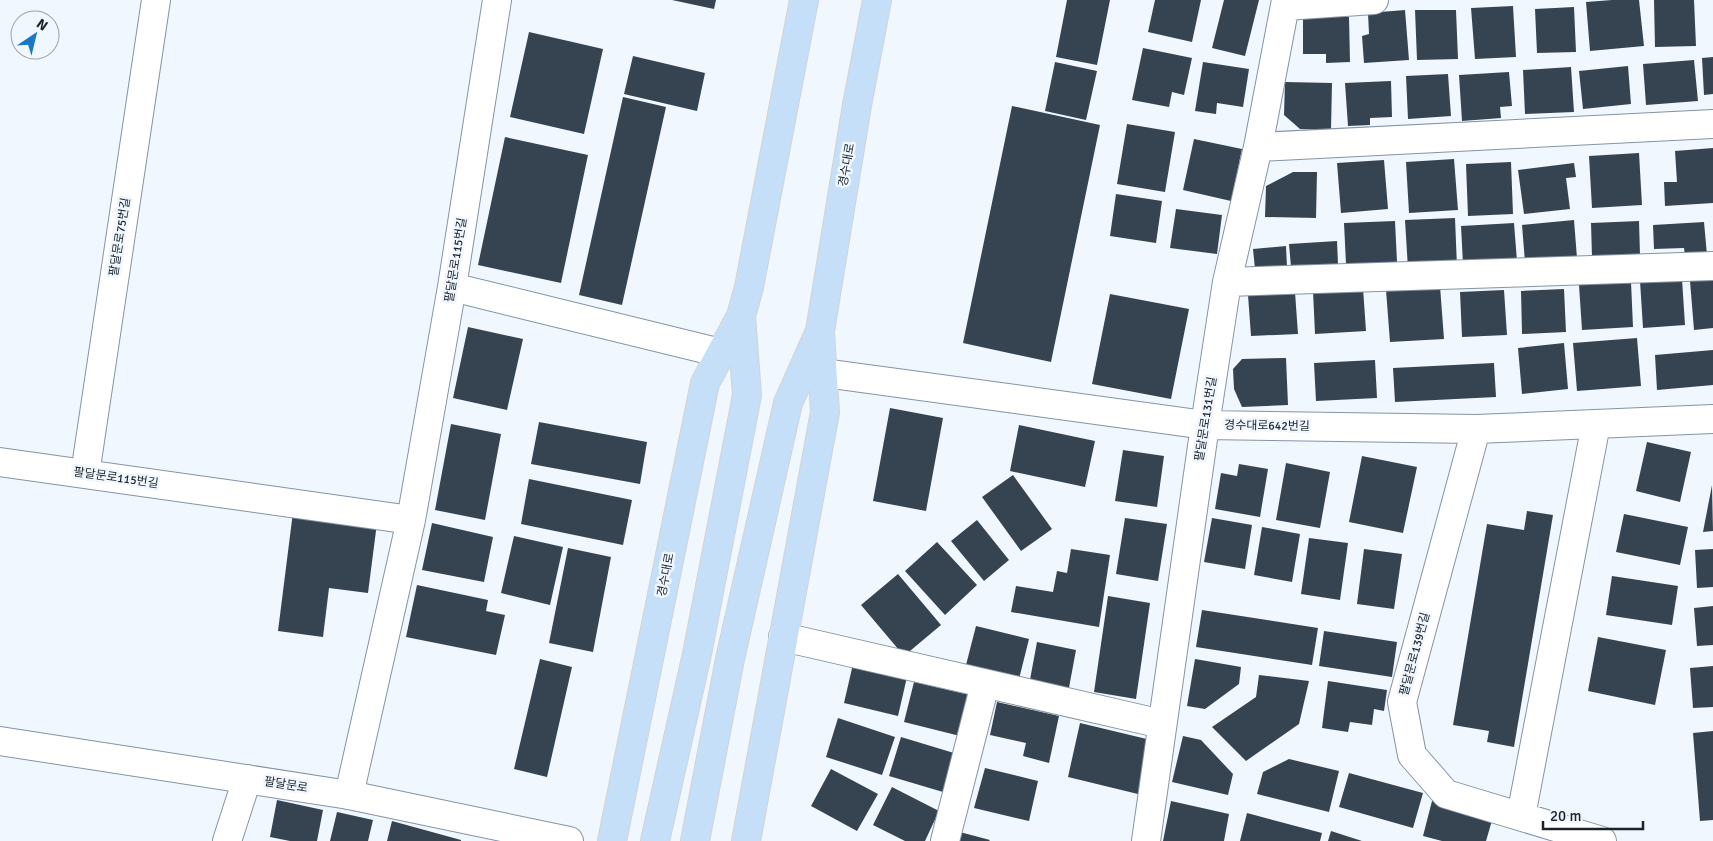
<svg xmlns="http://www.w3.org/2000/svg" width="1713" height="841" viewBox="0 0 1713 841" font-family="Signika,'Noto Sans KR',sans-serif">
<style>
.building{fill:#364452}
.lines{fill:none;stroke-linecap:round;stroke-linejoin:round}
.street-casing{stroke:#8494a4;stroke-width:30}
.secondary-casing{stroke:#8494a4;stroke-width:30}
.primary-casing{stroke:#d2d3d4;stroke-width:30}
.street{stroke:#fff;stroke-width:28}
.secondary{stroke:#fff;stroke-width:28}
.primary{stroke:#c5dff9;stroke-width:28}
.labels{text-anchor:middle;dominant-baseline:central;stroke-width:5;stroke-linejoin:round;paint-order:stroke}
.street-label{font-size:12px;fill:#1c2229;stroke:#f0f7fe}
</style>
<rect width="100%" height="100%" fill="#f0f7fe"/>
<path class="building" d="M672 0H716L714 9Z
M1067 0H1110L1097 65 1056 57Z
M1155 0H1201L1192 42 1148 32Z
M1224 0H1259L1245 56 1212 48Z
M1612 0H1639L1644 46 1590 51 1586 2Z
M1654 0H1694L1696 46 1655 47Z
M1513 6 1516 57 1475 59 1471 8Z
M1574 7 1576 52 1537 53 1535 9Z
M1405 10 1409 60 1364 63 1362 36 1369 34 1368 13Z
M1415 10H1456L1458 59 1417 60Z
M1303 17H1349L1350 62 1326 63V54H1303Z
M529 32 603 49 584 134 510 117Z
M1143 48 1192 58 1184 95 1172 92 1169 107 1132 100Z
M633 56 705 73 697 111 624 94Z
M1713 57V94L1704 95 1702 58Z
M1694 60 1698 101 1646 105 1643 64Z
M1055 62 1097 71 1086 120 1045 111Z
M1203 62 1249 69 1243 107 1217 103 1216 114 1195 111Z
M1628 66 1631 104 1583 109 1579 71Z
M1571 67 1574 112 1525 114 1523 70Z
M1509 72 1512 106 1500 107 1501 118 1462 121 1459 75Z
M1448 74 1451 116 1408 119 1406 76Z
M1391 81 1392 117 1370 118V125L1348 126 1345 83Z
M1285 82 1332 83 1331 130 1300 129 1284 115Z
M623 97 666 107 622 305 579 295Z
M1012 106 1100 125 1051 362 963 343Z
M1127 124 1175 132 1165 192 1117 184Z
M505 137 588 155 561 283 478 265Z
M1194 139 1242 149 1231 201 1183 190Z
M1713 148V203L1665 206 1664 182H1677L1675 151Z
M1639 153 1642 205 1592 208 1589 156Z
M1454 159 1458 210 1409 213 1406 162Z
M1384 160 1388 209 1341 213 1337 163Z
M1511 162 1513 214 1468 216 1466 164Z
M1574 163 1576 177 1566 178 1570 209 1524 214 1518 170Z
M1293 172H1317L1316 218 1265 217 1266 186Z
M1116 194 1162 201 1156 243 1110 236Z
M1176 209 1222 215 1217 254 1170 248Z
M1455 218 1457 267 1408 269 1405 220Z
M1574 220 1577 258 1525 262 1522 225Z
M1395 221 1397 262 1346 264 1344 223Z
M1639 221 1640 255 1592 257 1591 223Z
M1704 222 1707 255 1685 256 1684 248 1654 249 1653 225Z
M1514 223 1517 261 1463 264 1461 226Z
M1337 241 1338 264 1291 267 1289 244Z
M1286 246 1287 267 1255 269 1253 249Z
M1682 279 1685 325 1643 328 1640 281Z
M1713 279V328L1694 330 1690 281Z
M1631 282 1633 327 1582 330 1579 285Z
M1440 286 1444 339 1390 342 1386 290Z
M1363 288 1366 331 1315 334 1313 291Z
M1564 289 1566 332 1522 334 1521 291Z
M1504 290 1507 335 1462 337 1460 292Z
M1295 292 1298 334 1251 336 1248 295Z
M1110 294 1189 309 1171 399 1092 384Z
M468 327 523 339 507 410 453 398Z
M1637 338 1641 386 1577 391 1573 343Z
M1564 343 1568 389 1522 394 1518 348Z
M1713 350V385L1657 390 1655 355Z
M1286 358 1288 405 1242 407 1234 389 1233 369 1242 359Z
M1375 360 1377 398 1316 401 1314 363Z
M1494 363 1496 397 1395 402 1393 368Z
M890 408 943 418 926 511 873 501Z
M539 422 647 442 640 484 531 464Z
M451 424 501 434 485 520 435 510Z
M1019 425 1095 441 1085 487 1010 471Z
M1647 442 1691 452 1680 502 1636 491Z
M1123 450 1164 456 1157 507 1115 501Z
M1362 456 1417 467 1403 533 1349 522Z
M1286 463 1330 472 1320 528 1276 520Z
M1239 464 1268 469 1260 517 1215 509 1221 473 1237 476Z
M1013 475 1052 529 1021 551 982 497Z
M529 479 632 500 623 545 521 524Z
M1712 485 1713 531 1703 532Z
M1527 511 1553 515 1514 747 1487 742 1489 731 1453 725 1487 524 1524 530Z
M293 512 377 523 368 593 329 588 323 637 278 631Z
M1624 514 1688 527 1680 565 1616 552Z
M1125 518 1167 524 1158 581 1116 574Z
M1212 518 1252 525 1245 569 1204 562Z
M977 520 1009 560 984 581 951 541Z
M432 523 493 537 484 582 422 570Z
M1262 527 1300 534 1292 582 1254 575Z
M514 536 563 547 550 605 501 593Z
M1309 538 1348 543 1340 600 1301 594Z
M937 542 977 585 945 615 905 571Z
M568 548 611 557 593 652 549 643Z
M1071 549 1110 555 1099 627 1011 612 1016 586 1053 592 1057 571 1067 573Z
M1364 549 1402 554 1394 609 1357 604Z
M1713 549V587L1697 588 1695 550Z
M898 574 941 625 904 656 861 605Z
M1612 576 1678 586 1672 625 1606 615Z
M417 585 488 600 486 611 505 615 496 655 406 637Z
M1108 596 1150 603 1136 699 1094 692Z
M1713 606V645L1697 646 1694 608Z
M1202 610 1318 628 1312 665 1196 647Z
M976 626 1029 639 1019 679 966 665Z
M1324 631 1397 642 1392 677 1319 666Z
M1598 637 1666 650 1655 705 1588 691Z
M1037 642 1076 650 1068 693 1029 685Z
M540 659 572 667 547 777 514 769Z
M1195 659 1241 667 1239 684 1205 709 1187 706Z
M853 664 907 677 898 716 844 703Z
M1713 666V707L1693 708 1690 668Z
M1259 675 1309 681 1299 724 1246 761 1212 727 1256 697Z
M1328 681 1387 690 1384 711 1374 709 1372 725 1350 722 1348 732 1322 728Z
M914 682 970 695 960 736 904 722Z
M997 702 1059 716 1049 763 1023 756 1026 743 990 735Z
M838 718 895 737 882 775 826 757Z
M1080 723 1155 741 1142 795 1068 777Z
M1713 731V820L1700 821 1693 733Z
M1183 736 1201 740 1233 774 1228 795 1172 782Z
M901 737 954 753 943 792 889 776Z
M1289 759 1339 771 1329 812 1257 794 1263 772Z
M985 768 1038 781 1029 821 974 808Z
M831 769 878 794 857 831 811 806Z
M1349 773 1423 793 1413 828 1339 807Z
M892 787 939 811 925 841H905L873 825Z
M277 800 323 810 317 841H290L270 837Z
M1171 801 1229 814 1224 841H1163Z
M1432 801 1493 817 1486 841H1442L1423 836Z
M337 812 373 820 368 841H330Z
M1247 813 1322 833 1320 841H1240Z
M392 821 461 840V841H387Z
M956 831 990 840 989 841H954Z
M1331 831 1362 841H1328Z"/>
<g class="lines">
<defs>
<path id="street" d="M1285 6 1374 0
M1258 147 1713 124
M1227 282 1713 266
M452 287 721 353
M824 373 1205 425 1476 429 1713 419
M1476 429 1402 702 1412 755 1446 794 1602 841
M0 462 411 520
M85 474 156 0
M783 637 1162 724
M349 795 411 520 452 287 497 0
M1521 816 1596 424
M227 841 247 779
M945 841 985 684
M1146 841 1205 425 1227 282 1258 147 1286 0"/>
<path id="secondary" d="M0 741 349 795 569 841"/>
<path id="primary" d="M612 841 705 383 741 316 749 287 804 0
M655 841 697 654 747 395 741 316
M695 841 730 659 788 403 820 331 857 105 877 0
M746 841 825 412 820 332"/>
</defs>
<use href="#street" class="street-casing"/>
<use href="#secondary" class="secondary-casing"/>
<use href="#primary" class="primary-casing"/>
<use href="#street" class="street"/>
<use href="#secondary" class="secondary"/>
<use href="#primary" class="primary"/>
</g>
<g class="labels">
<g class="street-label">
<text transform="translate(847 165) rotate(-80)">경수대로</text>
<text transform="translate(120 237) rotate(-81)">팔달문로75번길</text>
<text transform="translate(456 260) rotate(-81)">팔달문로115번길</text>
<text transform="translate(1206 419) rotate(-81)">팔달문로131번길</text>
<text transform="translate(1267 426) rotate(1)">경수대로642번길</text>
<text transform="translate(116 478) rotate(8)">팔달문로115번길</text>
<text transform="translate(666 575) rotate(-79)">경수대로</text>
<text transform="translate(1415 654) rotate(-75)">팔달문로139번길</text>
<text transform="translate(286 785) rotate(9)">팔달문로</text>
</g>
</g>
<g transform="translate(35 35) rotate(35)"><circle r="24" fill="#f0f7fe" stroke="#9ba2a9"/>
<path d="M0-4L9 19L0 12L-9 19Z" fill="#1a78c4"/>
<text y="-8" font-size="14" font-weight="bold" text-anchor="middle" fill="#1c2229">N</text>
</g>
<path d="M1543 821v8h100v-8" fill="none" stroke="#1c2229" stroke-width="2.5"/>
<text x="1550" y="821" font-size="15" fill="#1c2229" stroke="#f0f7fe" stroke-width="4" paint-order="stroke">20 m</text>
</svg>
